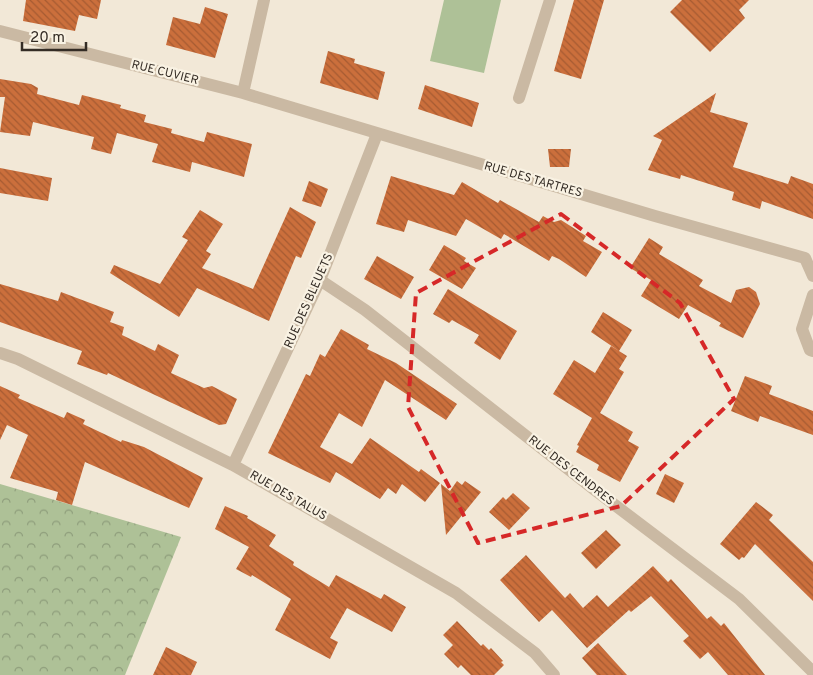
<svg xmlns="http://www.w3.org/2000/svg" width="813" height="675" viewBox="0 0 813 675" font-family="Overpass,sans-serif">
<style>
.grass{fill:#aec197}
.park{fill:url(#park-crowns)}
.building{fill:url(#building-back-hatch)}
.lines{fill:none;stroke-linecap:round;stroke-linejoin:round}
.street{stroke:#cab9a3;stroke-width:12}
.marked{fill:none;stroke:#d62828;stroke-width:4;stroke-dasharray:10 6;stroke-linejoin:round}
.labels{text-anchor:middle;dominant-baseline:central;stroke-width:4.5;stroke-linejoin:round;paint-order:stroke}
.street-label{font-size:12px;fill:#342c25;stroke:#f9f2e3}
</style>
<defs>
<pattern id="park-crowns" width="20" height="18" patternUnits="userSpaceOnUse" patternTransform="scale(1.25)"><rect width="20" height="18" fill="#aec197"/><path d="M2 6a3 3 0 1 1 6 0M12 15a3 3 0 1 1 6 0" fill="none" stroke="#8e9d7b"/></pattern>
<pattern id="building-back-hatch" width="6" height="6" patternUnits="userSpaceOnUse" patternTransform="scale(1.25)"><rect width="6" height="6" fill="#cb6f3c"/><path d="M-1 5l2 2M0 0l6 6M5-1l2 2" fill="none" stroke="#a65b32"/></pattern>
</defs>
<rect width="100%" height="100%" fill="#f2e8d7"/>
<path class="grass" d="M444 0H501L484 73 430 61Z"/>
<path class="park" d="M0 484 181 537 125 675H0Z"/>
<path class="building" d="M26 0H101L97 19 79 15 75 31 23 21Z
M574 0H604L581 79 554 71Z
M682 0H749L739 10 745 18 710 52 670 12Z
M205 7 228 14 215 58 166 45 173 17 200 24Z
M328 51 355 59 354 63 385 72 378 100 320 83Z
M0 79 31 84 38 88 37 94 79 105 82 95 121 105 120 108 146 115 144 122 172 129 171 133 204 142 207 132 252 144 244 177 192 162 190 172 152 162 158 144 117 133 111 154 91 149 94 137 33 122 30 136 0 132 5 97H0Z
M425 85 479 103 472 127 418 109Z
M716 93 710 112 748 123 733 167 788 184 791 176 813 184V219L762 201 760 209 732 200 734 192 681 175 680 179 648 170 662 140 653 136Z
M548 149H571L569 167H550Z
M0 168 52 178 48 201 0 193Z
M391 176 454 195 462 182 498 203 500 200 539 222 543 216 554 222 561 220 586 236 583 241 602 252 586 277 559 259 552 256 549 261 504 234 501 239 466 219 456 236 408 220 404 232 376 224Z
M309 181 328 189 321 207 302 201Z
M290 207 316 222 301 258 296 256 269 321 197 288 179 317 110 273 114 265 160 284 188 240 182 237 200 210 223 224 206 251 211 254 202 268 253 289Z
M649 238 663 247 659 254 703 280 699 286 731 303 736 290 749 287 756 292 760 304 743 338 719 326 721 323 688 305 679 319 641 296 651 280 630 268Z
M444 245 466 258 464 261 476 268 462 289 429 270Z
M377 256 414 277 401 299 364 279Z
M0 284 58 301 61 292 114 312 110 322 124 327 122 335 155 351 158 344 179 355 171 373 204 388 212 386 237 399 226 424 219 425 108 373 107 375 77 364 82 351 0 322Z
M448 289 517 331 500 360 474 343 479 335 452 320 449 323 433 314Z
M603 312 632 330 619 351 591 332Z
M341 329 369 345 367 349 396 363 457 404 446 420 385 380 362 427 339 413 320 447 352 464 370 438 419 472 421 469 440 483 425 502 402 484 396 494 388 488 380 499 336 472 330 483 268 453 306 374 310 376 320 354 325 357Z
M611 346 627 356 619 369 624 372 600 413 633 432 628 441 639 447 620 482 597 470 599 465 576 452 579 446 577 445 592 418 553 394 574 360 595 373Z
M745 376 772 386 769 394 813 411V435L760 416 758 422 731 411Z
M0 386 20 395 18 398 64 418 67 412 85 420 83 424 121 442 122 440 144 447 203 478 189 508 85 462 72 505 56 500 58 492 10 478 28 435 7 425 0 440Z
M665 474 684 483 674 503 656 494Z
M457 481 462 485 465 481 481 492 446 535 441 484 450 491Z
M513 493 530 508 509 530 489 512 503 497 506 500Z
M756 502 773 515 769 520 813 562V601L755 544 744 558 742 557 739 560 720 544Z
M225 506 248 516 247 518 276 535 269 546 294 562 293 565 329 587 336 575 381 599 384 594 406 607 392 632 347 608 330 638 338 642 330 659 275 630 291 599 252 575 251 577 236 569 249 547 215 529Z
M606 530 621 545 596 569 581 553Z
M526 555 565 598 570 593 583 608 597 595 608 607 653 566 668 582 671 579 707 619 711 616 721 626 724 623 765 675H728L708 652 700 659 683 641 689 636 651 596 631 612 629 610 587 648 552 610 539 622 500 580Z
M457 621 481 646 483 644 489 650 491 648 503 661 501 662 504 665 494 675H471L461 665 458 668 444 654 453 645 443 635Z
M598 643 627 675H597L582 658Z
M166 647 197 662 191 675H153Z"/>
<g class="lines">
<path class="street" d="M0 31 243 93 655 216 805 258 813 276
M243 93 264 0
M519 98 550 0
M320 280 365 310 595 490 739 599 813 672
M813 295 802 329 810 350 813 351
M0 353 18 359 233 465 456 593 535 653 554 675
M233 465 320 280 377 134"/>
</g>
<path class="marked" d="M561 214 680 303 734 399 621 506 478 543 408 407 416 293Z"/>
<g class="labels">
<g class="street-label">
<text transform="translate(165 73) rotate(14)">RUE CUVIER</text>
<text transform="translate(533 180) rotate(16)">RUE DES TARTRES</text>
<text transform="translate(309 301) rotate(-66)">RUE DES BLEUETS</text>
<text transform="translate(571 471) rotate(38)">RUE DES CENDRES</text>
<text transform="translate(288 496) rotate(30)">RUE DES TALUS</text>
</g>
</g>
<path d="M22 42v8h64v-8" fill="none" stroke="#342c25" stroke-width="2.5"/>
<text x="30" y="42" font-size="15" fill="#342c25" stroke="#f9f2e3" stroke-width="4" paint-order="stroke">20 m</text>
</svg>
